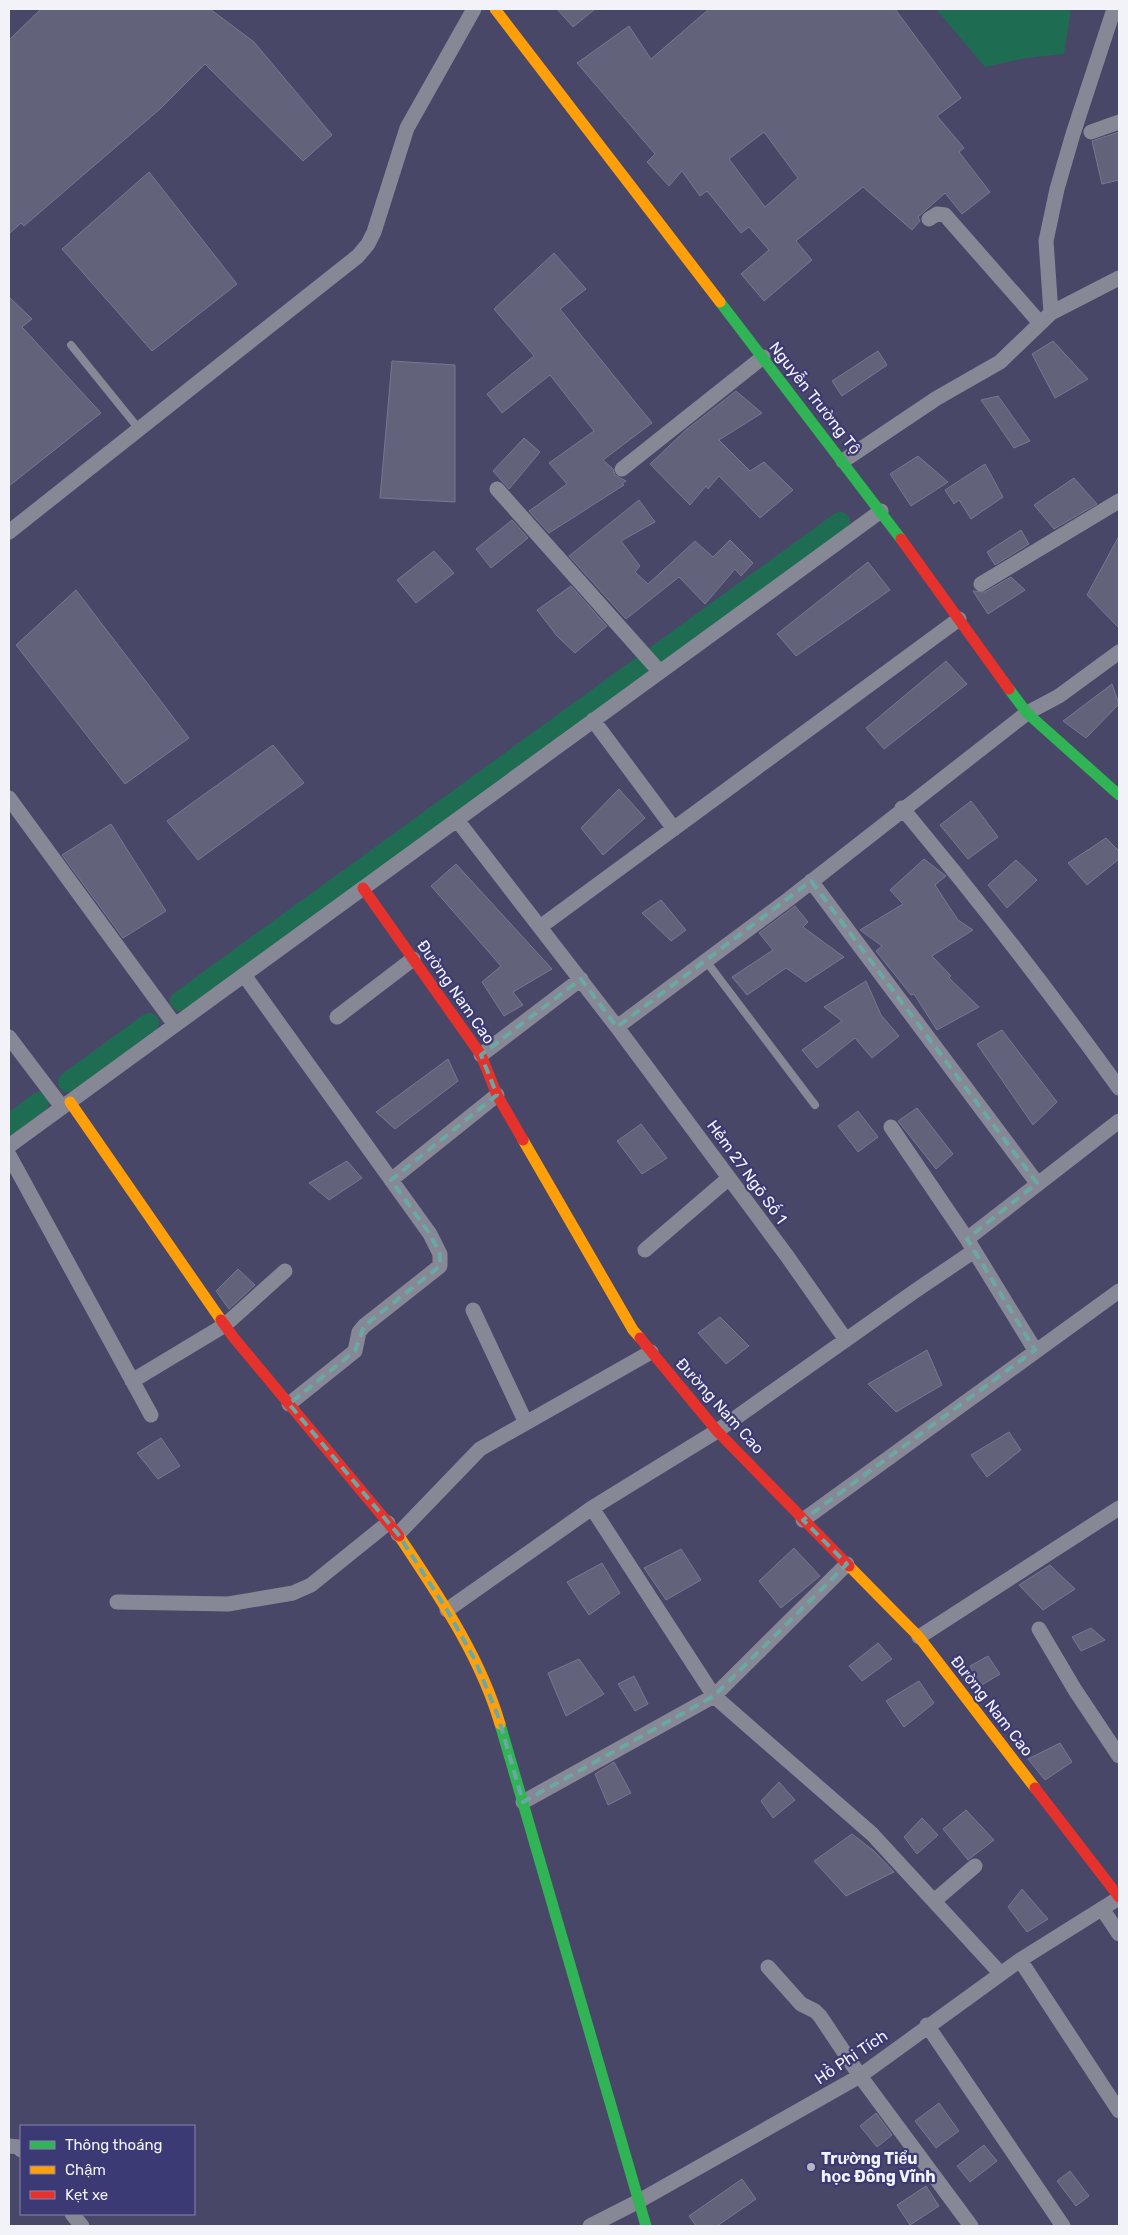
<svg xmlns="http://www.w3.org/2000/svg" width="1128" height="2235" viewBox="0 0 1128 2235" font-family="Rubik,sans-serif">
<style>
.water{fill:#1e6d52}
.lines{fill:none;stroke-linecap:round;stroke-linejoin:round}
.canal{stroke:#1e6d52;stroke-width:20}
.building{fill:#63627b;stroke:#777792;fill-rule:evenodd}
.lane{stroke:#878895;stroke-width:8}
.street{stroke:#878895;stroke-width:15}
.fast{stroke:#30b455;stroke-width:11}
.slow{stroke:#ff9f0a;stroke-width:11}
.jam{stroke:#e5322d;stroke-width:11}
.marked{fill:none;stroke:#6aa8a6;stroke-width:4;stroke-dasharray:10 6;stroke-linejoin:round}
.poi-dot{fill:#b7b6c6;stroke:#3c3a74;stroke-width:2}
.labels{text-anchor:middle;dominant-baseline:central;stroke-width:4.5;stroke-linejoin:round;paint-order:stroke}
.street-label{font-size:16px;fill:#f2f2f9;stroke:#3c3a74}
.poi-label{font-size:16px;font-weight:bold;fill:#f2f2f9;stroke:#3c3a74;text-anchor:start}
</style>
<rect width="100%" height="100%" fill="#494767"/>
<path class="water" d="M936 9H1071L1064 54 1026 58 985 67Z"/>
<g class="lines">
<path class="canal" d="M180 1001 840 522
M68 1082 149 1023
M9 1125 39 1102"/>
</g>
<path class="building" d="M41 9H210L254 42 332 135 303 161 205 64 160 109 24 226 21 223 9 234V40Z
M557 9H595L573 27Z
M709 9H895L961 98 937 116 964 148 959 152 990 192 962 214 945 193 918 217 920 221 912 230 863 187 796 241 812 260 764 301 741 274 769 250 749 227 741 233 707 191 700 196 682 171 669 186 647 162 655 154 577 63 629 26 651 59ZM764 132 798 178 765 207 729 159Z
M1119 132V180L1102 184 1092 141Z
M149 172 237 284 152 351 62 249Z
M554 253 586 289 560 309 652 423 603 460 613 469 615 475 626 481 622 484 624 485 549 533 529 511 567 484 549 463 594 431 550 375 502 413 487 394 534 356 494 309Z
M9 297 32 319 22 327 101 413 9 486Z
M1053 341 1088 379 1055 398 1032 354Z
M878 351 887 365 842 396 832 381Z
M392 361 455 365V502L380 498Z
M736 391 762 413 719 440 750 471 764 462 793 490 760 518 719 476 708 489 706 486 690 505 650 464 686 430Z
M998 396 1030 441 1014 448 981 400Z
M524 438 540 452 509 489 493 471Z
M918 456 948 482 911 506 890 474Z
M985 464 1003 497 971 519 959 500 954 504 945 490Z
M1074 478 1097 504 1054 529 1034 505Z
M639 500 655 522 621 541 640 566 635 572 648 584 695 541 713 557 730 540 753 563 741 576 735 569 705 604 679 577 626 619 569 556Z
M512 520 528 538 491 568 476 549Z
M1021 530 1029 544 995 565 987 552Z
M1119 536V628L1087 595Z
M434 551 454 573 416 603 397 580Z
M868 562 890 590 796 656 777 634Z
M1011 577 1025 590 988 614 973 591 985 592Z
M571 586 607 626 575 653 557 636 537 610Z
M76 590 189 738 125 784 16 645Z
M946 661 967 684 884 749 866 728Z
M1112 684 1119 704 1086 738 1063 721Z
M273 745 304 783 198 860 167 821Z
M619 789 645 818 603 855 581 828Z
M971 801 998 837 968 859 940 825Z
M111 824 166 911 123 938 62 855Z
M1106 838 1119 851V859L1087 885 1068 863Z
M924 859 946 876 935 885 958 920 973 930 932 956 951 976 949 978 979 1007 937 1030 914 994 911 995 876 951 882 946 860 930 903 904 890 890Z
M1016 860 1037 880 1007 908 988 885Z
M456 864 552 969 513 992 523 1005 504 1016 482 982 501 966 431 886Z
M661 900 686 930 671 941 642 913Z
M795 906 808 922 803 927 844 957 806 982 786 968 747 995 732 977 773 950 759 933Z
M866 981 881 1015 899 1036 872 1058 855 1038 817 1068 802 1050 842 1021 824 1007Z
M1002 1030 1057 1102 1033 1125 977 1044Z
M448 1059 458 1081 395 1129 376 1112Z
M917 1108 953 1154 936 1169 898 1121Z
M858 1111 878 1137 858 1152 838 1126Z
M641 1124 667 1158 642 1174 617 1141Z
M347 1161 362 1178 329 1200 309 1183Z
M238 1269 255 1285 229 1309 216 1291Z
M720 1317 749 1346 726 1364 698 1333Z
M927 1350 942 1385 896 1412 868 1384Z
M1009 1432 1021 1450 987 1477 971 1455Z
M161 1438 180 1466 158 1479 137 1453Z
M794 1548 820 1576 781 1608 759 1581Z
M681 1549 701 1580 666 1600 644 1568Z
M602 1563 620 1593 589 1615 567 1582Z
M1050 1565 1075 1589 1043 1610 1019 1585Z
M1091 1628 1105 1640 1081 1651 1072 1637Z
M878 1643 892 1659 862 1681 849 1666Z
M988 1656 1000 1674 980 1686 970 1666Z
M579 1659 604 1694 566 1716 548 1673Z
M634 1676 648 1704 635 1711 618 1684Z
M919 1681 934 1703 904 1727 886 1701Z
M1060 1743 1072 1762 1045 1780 1028 1759Z
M614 1762 631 1793 608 1805 595 1774Z
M779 1782 795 1800 773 1818 761 1801Z
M966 1810 994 1840 968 1860 943 1829Z
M922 1818 938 1835 917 1854 904 1837Z
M852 1834 874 1851 894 1872 846 1896 814 1861Z
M1022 1889 1048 1919 1027 1932 1008 1907Z
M939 2103 959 2131 936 2148 915 2121Z
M876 2113 892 2135 877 2147 860 2126Z
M984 2145 997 2161 970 2182 957 2166Z
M1070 2171 1089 2196 1076 2206 1057 2181Z
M742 2179 756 2199 717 2226H696L689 2216Z
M926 2186 939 2206 910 2225 897 2205Z"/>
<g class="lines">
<path class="lane" d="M71 345 139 429
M706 961 815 1105"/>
<path class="street" d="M1091 132 1119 122
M929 219 937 214 945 215 1040 323
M1051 313 1046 241 1057 189 1073 134 1114 9
M843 461 937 398 1000 362 1051 313 1119 278
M622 469 763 357
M497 489 660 672
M9 532 358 256 368 244 374 232 407 128 474 9
M981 584 1119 501
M593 720 674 829
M9 798 175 1025
M902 808C978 899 1050 992 1119 1088
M457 820 617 1027 787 1256 846 1340
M811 881 1037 1183
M540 927 959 619
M244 975 430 1234 440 1254V1266L364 1326 359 1332 355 1351 289 1404
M337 1017 413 959
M617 1027 789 899 1027 713 1059 696 1119 652
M9 1037 62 1107
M481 1055 581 979
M891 1127 967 1239 1035 1350
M9 1146 881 511
M9 1155 151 1415
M391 1180 497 1095
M967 1239 1119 1121
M645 1250 729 1178
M473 1310 526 1423
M132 1381 225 1325 285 1271
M592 1508 714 1696 872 1834 1001 1974
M803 1520 1119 1291
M398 1534 480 1449 651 1352
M117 1602 228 1604 293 1593 311 1585 388 1523
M447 1610 592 1508 717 1431 915 1291 974 1251
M1039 1629 1075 1690 1119 1756
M919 1637 1119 1508
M523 1802 714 1696 847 1564
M934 1901 975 1866
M1103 1910 1119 1934
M1020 1960 1119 2111
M768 1967 801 2004 815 2011 820 2016 860 2076 971 2226
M927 2025 1063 2226
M9 2146 19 2147 21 2150
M72 2214 82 2226
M590 2226 639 2201 860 2076 1020 1960 1119 1898"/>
<path class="fast" d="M720 302 901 539
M1009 689 1027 713 1119 795
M500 1724 646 2226"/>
<path class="slow" d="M495 9 720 302
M70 1102 221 1320
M523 1140 633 1330 640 1338
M399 1536C438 1595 480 1655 500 1724
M849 1566 919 1637 1035 1788"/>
<path class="jam" d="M901 539 1009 689
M363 888 481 1055 497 1095 523 1140
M221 1320 234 1338 399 1536
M640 1338 717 1431 849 1566
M1035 1788 1119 1897"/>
</g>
<path class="marked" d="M811 881 1037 1183 967 1239 1035 1350 803 1520 847 1564 714 1696 523 1802 498 1716 475 1660 447 1610 398 1534 289 1404 355 1351 364 1326 440 1266V1254L430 1234 391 1180 497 1095 481 1055 581 979 617 1027Z"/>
<circle class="poi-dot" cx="811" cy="2167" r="5"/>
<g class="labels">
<g class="street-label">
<text transform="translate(815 398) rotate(52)">Nguyễn Trường Tộ</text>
<text transform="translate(456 992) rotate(55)">Đường Nam Cao</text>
<text transform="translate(747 1172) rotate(54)">Hẻm 27 Ngõ Số 1</text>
<text transform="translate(720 1406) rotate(48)">Đường Nam Cao</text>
<text transform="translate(992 1706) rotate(52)">Đường Nam Cao</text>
<text transform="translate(851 2057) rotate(-34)">Hồ Phi Tích</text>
</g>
<g class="poi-label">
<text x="821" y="2158">Trường Tiểu<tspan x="821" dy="18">học Đông Vĩnh</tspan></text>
</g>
</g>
<rect width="1128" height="2235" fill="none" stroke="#f2f2f9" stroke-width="20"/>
<rect x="20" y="2125" width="175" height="90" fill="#3c3a74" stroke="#8584a9"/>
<rect x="30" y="2141" width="25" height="8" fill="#30b455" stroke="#8584a9"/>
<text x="65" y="2150" font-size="15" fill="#f2f2f9">Thông thoáng</text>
<rect x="30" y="2166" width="25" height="8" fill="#ff9f0a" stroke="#8584a9"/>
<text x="65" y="2175" font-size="15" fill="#f2f2f9">Chậm</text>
<rect x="30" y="2191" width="25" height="8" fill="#e5322d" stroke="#8584a9"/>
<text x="65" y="2200" font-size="15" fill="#f2f2f9">Kẹt xe</text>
</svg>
